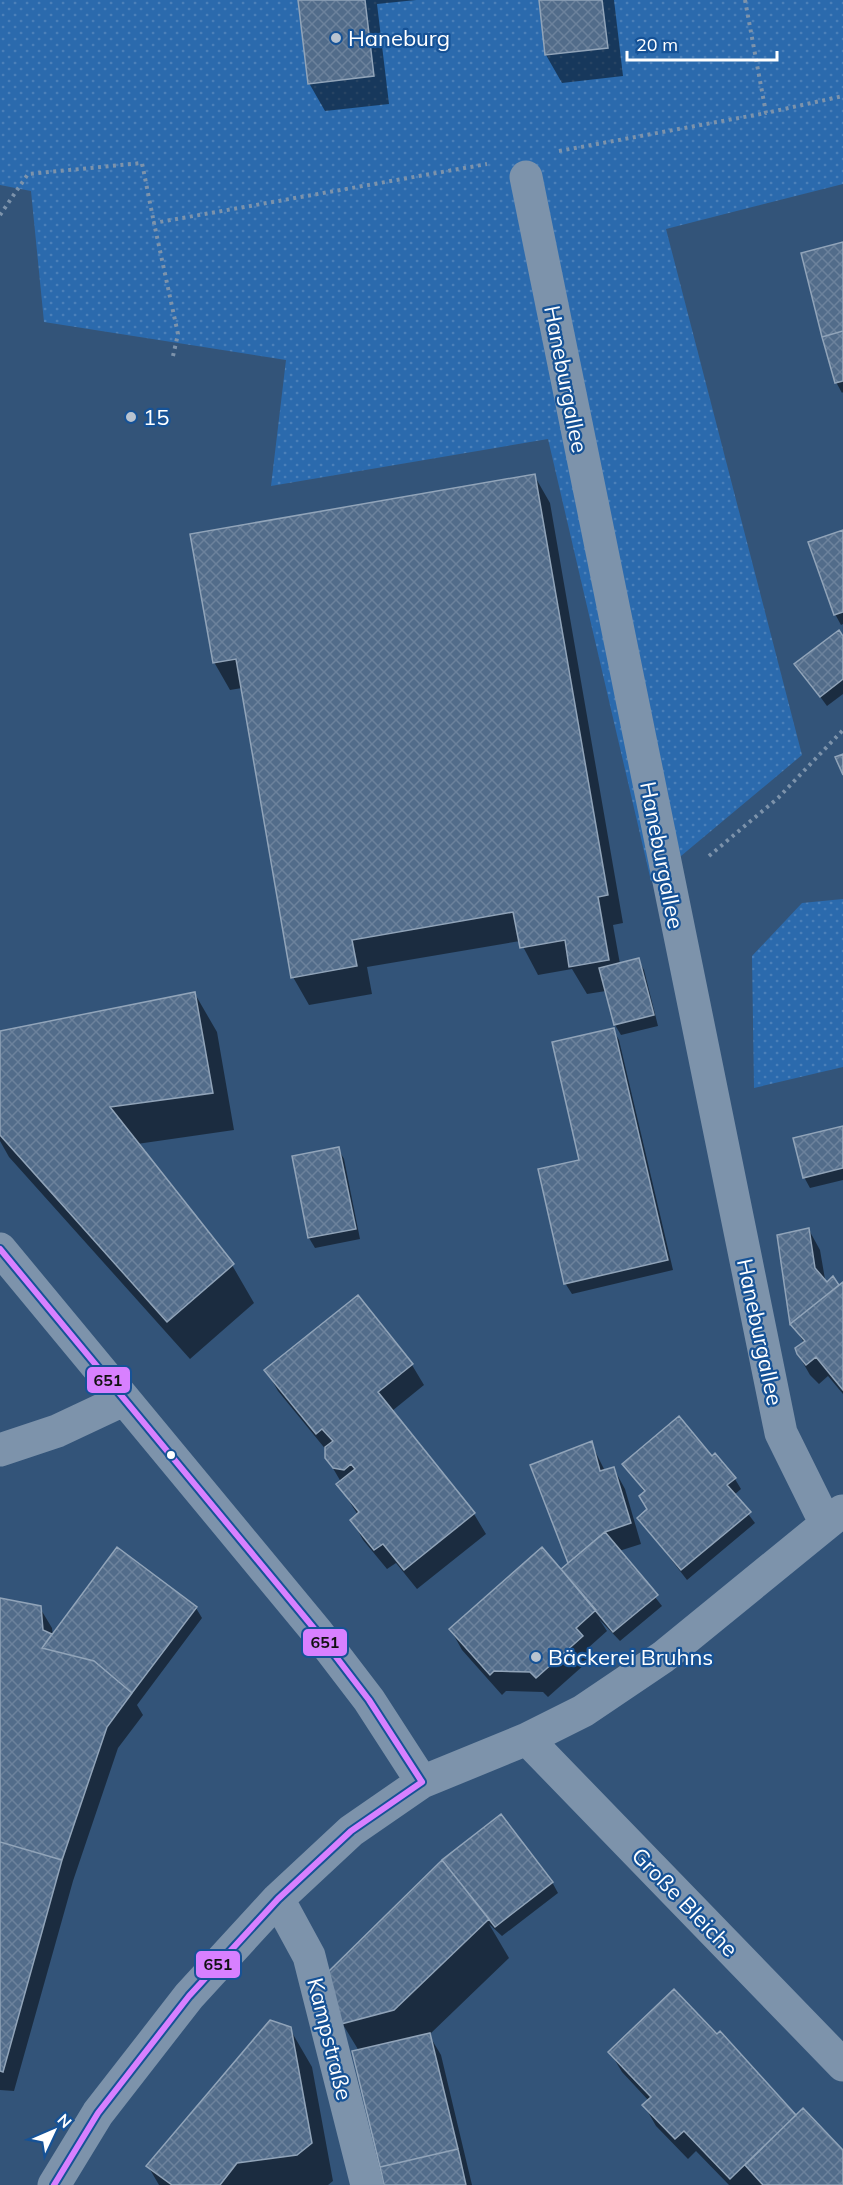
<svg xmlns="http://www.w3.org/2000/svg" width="843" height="2185" viewBox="0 0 843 2185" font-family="Mulish,sans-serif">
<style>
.park{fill:url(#park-dots)}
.shadow{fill:#0007}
.building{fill:url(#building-cross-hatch);stroke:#91a4b9;stroke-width:1.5}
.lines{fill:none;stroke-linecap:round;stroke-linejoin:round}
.path{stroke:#7d93ab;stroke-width:4;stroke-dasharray:3 4.5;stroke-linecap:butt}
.minor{stroke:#7d93ab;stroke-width:33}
.bus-1-casing{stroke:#165296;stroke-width:10}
.bus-1{stroke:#d880ff;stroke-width:6}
.poi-dot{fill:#b8c3d0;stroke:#165296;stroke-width:2}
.bus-dot{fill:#fff;stroke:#165296;stroke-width:2}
.labels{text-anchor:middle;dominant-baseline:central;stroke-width:4.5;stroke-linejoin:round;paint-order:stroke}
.poi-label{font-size:22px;fill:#fff;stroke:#165296;text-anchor:start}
.street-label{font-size:22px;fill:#fff;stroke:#165296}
.line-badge{stroke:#165296;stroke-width:2}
.pale-badge-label{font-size:16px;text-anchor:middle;font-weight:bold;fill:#111}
</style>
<defs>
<pattern id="park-dots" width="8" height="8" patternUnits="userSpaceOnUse" patternTransform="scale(1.5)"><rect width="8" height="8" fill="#2b6aad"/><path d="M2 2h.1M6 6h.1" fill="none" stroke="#4b80b9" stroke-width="1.8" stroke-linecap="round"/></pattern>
<pattern id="building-cross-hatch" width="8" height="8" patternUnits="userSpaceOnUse" patternTransform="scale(1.5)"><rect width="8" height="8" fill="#526c8a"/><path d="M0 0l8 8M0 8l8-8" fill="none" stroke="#6c829c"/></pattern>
</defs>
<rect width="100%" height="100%" fill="#335479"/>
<path class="park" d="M0 0H843V184L666 229 802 755 651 881 548 439 271 486 286 360 44 322 31 191 0 185Z
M843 899V1067L754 1088 752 956 802 903Z"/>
<path class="shadow" d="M300 0H416L377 4 389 104 325 111 309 83Z
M540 0H614L623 76 562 83 546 55Z
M843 243V392L842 393 836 382Z
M534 475 550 503 623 923 613 925 620 964 638 959 644 970 658 1026 621 1035 615 1025 606 991 587 994 572 969 538 975 520 941 367 967 372 994 309 1005 293 977 242 688 230 690 214 662Z
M843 532V624L841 625 835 614Z
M843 638V694L827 706 796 664Z
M195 994 217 1032 234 1130 137 1144 232 1265 254 1303 190 1359 9 1157 0 1141V1032Z
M613 1030 619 1040 673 1270 572 1294 565 1283 581 1161Z
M843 1127V1180L810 1188 804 1177Z
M338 1148 344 1159 360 1239 315 1248 309 1238 293 1157Z
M809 1230 820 1250 826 1285 832 1278 839 1287 843 1284V1394L828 1376 819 1384 810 1375 798 1354 804 1343 792 1323 779 1236Z
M358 1298 412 1365 424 1385 392 1411 474 1514 486 1534 417 1589 396 1563 387 1569 363 1540 352 1520 358 1515 338 1484 341 1482 327 1458V1451L278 1391 266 1370Z
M591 1443 605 1471 614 1469 625 1489 641 1544 619 1551 662 1606 620 1641 599 1619 607 1631 588 1648 593 1657 548 1697 543 1692 506 1691 502 1695 462 1650 451 1630 564 1575 569 1563 532 1466Z
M712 1459 735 1479 741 1489 734 1495 755 1523 687 1580 639 1518 649 1510 645 1493 624 1464Z
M0 1599 40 1608 52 1628 53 1636 196 1608 202 1618 137 1705 143 1715 118 1748 73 1881 14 2091 0 2090Z
M552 1882 558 1893 502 1936 489 1924 509 1958 429 2035 441 2055 472 2185H386L359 2051 342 2023 326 1977Z
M674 1991 751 2066 796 2118 843 2152V2185H729L696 2151 688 2159 656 2126 644 2105 649 2101 622 2072 610 2052Z
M290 2029 312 2067 333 2181 328 2185H159L148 2166Z"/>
<path class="building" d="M298 0H365L374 76 308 84Z
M539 0H602L608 48 545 55Z
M843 242V331L822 337 801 253Z
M843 331V381L835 383 822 337Z
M535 474 608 895 598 897 609 960 569 967 565 940 520 948 513 912 352 940 357 966 291 978 236 659 213 663 190 534Z
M843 530V612L834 615 808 542Z
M839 630 843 636V679L820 697 794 664Z
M843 754V775L835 757Z
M639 958 654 1015 614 1025 599 968Z
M195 992 213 1093 110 1107 234 1264 167 1322 0 1135V1031Z
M614 1028 668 1260 564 1284 538 1169 579 1160 552 1042Z
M843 1126V1168L803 1178 793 1138Z
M339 1147 356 1229 308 1238 292 1156Z
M809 1228 815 1268 827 1282 833 1276 839 1285 790 1324 777 1235Z
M843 1282V1390L816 1357 806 1365 797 1354 795 1348 805 1341 790 1324Z
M358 1295 413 1364 378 1392 475 1513 404 1570 383 1544 374 1550 350 1520 359 1512 336 1484 355 1469 351 1464 344 1470 333 1468 325 1458V1447L333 1441 322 1429 316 1434 264 1370Z
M679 1416 712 1456 715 1453 736 1478 727 1485 751 1512 681 1570 637 1518 647 1509 639 1496 645 1491 622 1464Z
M592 1441 600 1471 614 1467 631 1523 605 1532 568 1563 530 1465Z
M605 1532 658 1595 613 1632 561 1569Z
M117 1547 197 1607 132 1693 94 1661 42 1648Z
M542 1547 596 1610 576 1628 583 1636 536 1678 530 1672 494 1671 490 1675 449 1629Z
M0 1598 41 1606 43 1630 52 1634 42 1648 94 1661 132 1693 107 1727 62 1860 0 1842Z
M501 1814 553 1882 495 1927 442 1860Z
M0 1842 62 1860 3 2072 0 2071Z
M442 1860 489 1919 394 2010 341 2024 324 1976Z
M674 1989 717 2034 720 2031 796 2115 730 2179 684 2131 675 2139 642 2105 651 2097 608 2052Z
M270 2020 291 2027 312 2143 297 2155 237 2163 220 2185H172L146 2166Z
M430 2033 458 2149 380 2167 352 2051Z
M803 2108 843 2150V2185H763L745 2165Z
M458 2149 466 2185H384L380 2167Z"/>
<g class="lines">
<path class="path" d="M745 0 766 113 843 96
M559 151 766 113
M0 215 28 174 142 163 154 223
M173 356 178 334 154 223 487 164
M709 856 778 798 843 730"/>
<path class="minor" d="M526 177 781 1433 826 1524
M0 1249 317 1632 369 1700 422 1782
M0 1450 57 1431 123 1400
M527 1739 843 2065
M278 1899 309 1956 367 2185
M54 2185 98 2113 189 1996 278 1899 351 1831 422 1782 527 1739 583 1711 663 1657 842 1511"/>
<defs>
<path id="bus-1" d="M0 1249 317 1632 369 1700 422 1782
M54 2185 98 2113 189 1996 278 1899 351 1831 422 1782"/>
</defs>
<use href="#bus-1" class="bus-1-casing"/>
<use href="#bus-1" class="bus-1"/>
</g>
<g class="poi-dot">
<circle cx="336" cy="38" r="6"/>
<circle cx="131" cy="417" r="6"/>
<circle cx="536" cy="1657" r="6"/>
</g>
<circle class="bus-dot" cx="171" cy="1455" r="5"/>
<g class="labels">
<g class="poi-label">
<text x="348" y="38">Haneburg</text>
<text x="143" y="417">15</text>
<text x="548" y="1657">Bäckerei Bruhns</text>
</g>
<g class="street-label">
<text transform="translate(566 379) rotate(79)">Haneburgallee</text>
<text transform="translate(662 855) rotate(79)">Haneburgallee</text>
<text transform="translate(760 1332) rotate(78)">Haneburgallee</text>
<text transform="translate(685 1902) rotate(46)">Große Bleiche</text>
<text transform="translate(330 2039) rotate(76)">Kampstraße</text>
</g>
</g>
<g class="line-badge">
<rect x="86" y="1366" width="45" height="28" rx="6" fill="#d880ff"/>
<rect x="302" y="1628" width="46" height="29" rx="6" fill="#d880ff"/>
<rect x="195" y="1950" width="46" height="29" rx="6" fill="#d880ff"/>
</g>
<g class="pale-badge-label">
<text x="108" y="1386">651</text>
<text x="325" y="1648">651</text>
<text x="218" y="1970">651</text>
</g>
<g transform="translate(54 2131) rotate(46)" stroke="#165296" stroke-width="4.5" paint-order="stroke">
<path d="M0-4.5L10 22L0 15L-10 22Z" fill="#ffffff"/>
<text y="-9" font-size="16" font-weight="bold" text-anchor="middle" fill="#ffffff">N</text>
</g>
<path d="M627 51v9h150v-9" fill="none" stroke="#ffffff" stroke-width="3"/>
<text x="636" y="51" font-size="18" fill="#ffffff" stroke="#165296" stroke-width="4.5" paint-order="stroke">20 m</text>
</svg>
